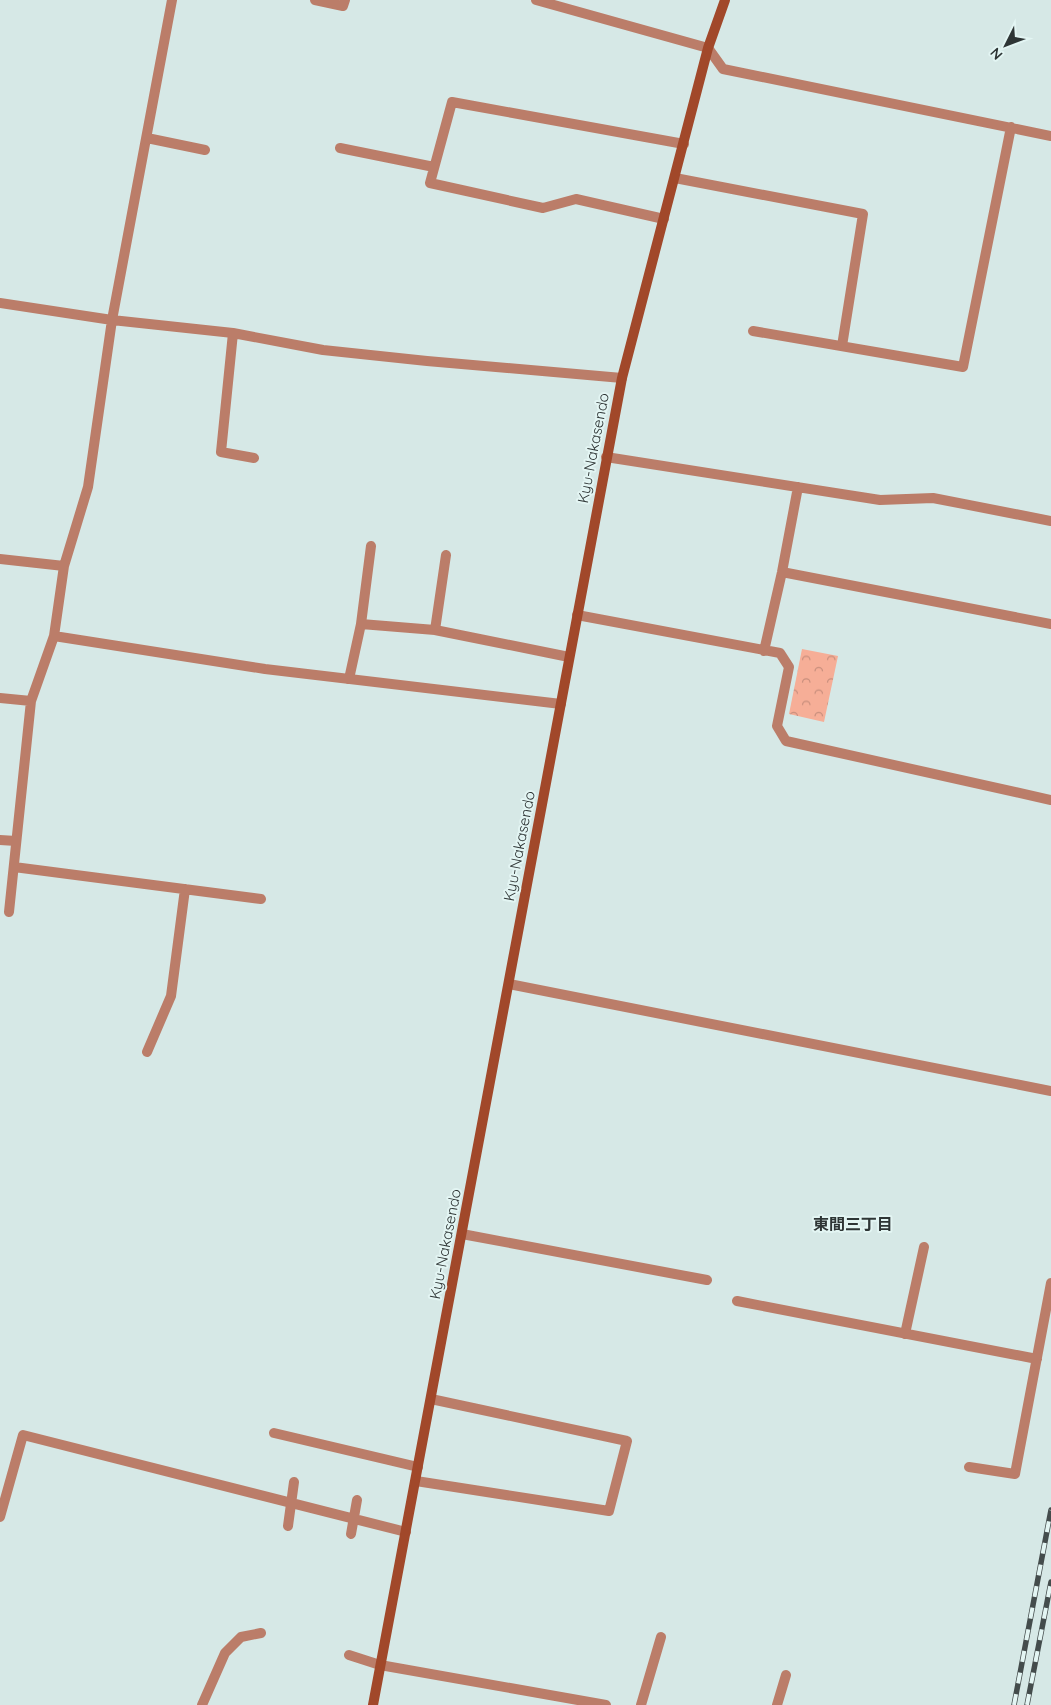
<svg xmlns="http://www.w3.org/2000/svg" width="1051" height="1705" viewBox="0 0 1051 1705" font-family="Quicksand,'Noto Sans JP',sans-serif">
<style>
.forest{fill:url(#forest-crowns)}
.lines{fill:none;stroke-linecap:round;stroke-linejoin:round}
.service{stroke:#bb7d69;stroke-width:10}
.minor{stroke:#bb7d69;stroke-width:10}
.secondary{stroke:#a1482a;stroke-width:10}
.rail-casing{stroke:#444c4c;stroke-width:5.5}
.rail{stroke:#e3f5f3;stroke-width:4;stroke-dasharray:11;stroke-linecap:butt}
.labels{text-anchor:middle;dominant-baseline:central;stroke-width:4;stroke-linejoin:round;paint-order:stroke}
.street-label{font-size:15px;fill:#2e3535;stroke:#e3f5f3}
.neighbourhood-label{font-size:16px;font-weight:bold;fill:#2e3535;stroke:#e3f5f3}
</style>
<defs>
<pattern id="forest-crowns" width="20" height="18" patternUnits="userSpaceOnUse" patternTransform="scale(1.25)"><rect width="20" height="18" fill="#f6ae97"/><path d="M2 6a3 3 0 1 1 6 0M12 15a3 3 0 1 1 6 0" fill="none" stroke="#c88e7c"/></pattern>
</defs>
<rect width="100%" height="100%" fill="#d6e8e6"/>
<path class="forest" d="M802 649 838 656 824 722 789 714Z"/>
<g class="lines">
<path class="service" d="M371 546 361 624 435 630 569 657
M435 630 446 555
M349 679 361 624
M274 1433 418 1467
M0 1517 23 1435 406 1532
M288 1526 294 1482
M351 1534 357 1500
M349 1655 380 1665
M202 1705 225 1653 241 1637 261 1633"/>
<path class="minor" d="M315 0 343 6 345 0
M536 0 708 48 723 69 1051 136
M147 138 205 150
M340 148 434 167
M675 178 863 214 842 346
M664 219 576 199 543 208 430 183 452 102 684 144
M0 303 112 320 233 333 323 350 427 361 622 378
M753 331 963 367 1011 127
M233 333 221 452 254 458
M606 457 880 500 933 498 1051 521
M0 559 64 566
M782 572 1051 624
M577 615 780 653 789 667 777 726 786 741 1051 800
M54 636 265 669 561 704
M764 651 782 572 798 487
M0 698 31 701
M0 840 16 841
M14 867 261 899
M9 912 31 701 54 636 64 566 88 487 112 320 172 0
M509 984 1051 1091
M147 1052 171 996 185 889
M462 1234 707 1280
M737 1301 1037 1359
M905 1334 924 1247
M969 1467 1015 1474 1051 1283
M416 1481 609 1511 627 1441 431 1399
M380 1665 606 1705
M641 1705 661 1637
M777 1705 786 1675"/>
<path class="secondary" d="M373 1705 622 378 708 48 725 0"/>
<defs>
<path id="rail" d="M1014 1705 1051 1510
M1027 1705 1051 1582"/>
</defs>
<use href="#rail" class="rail-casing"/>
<use href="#rail" class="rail"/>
</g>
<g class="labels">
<g class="street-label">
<text transform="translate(593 448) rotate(-79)">Kyu-Nakasendo</text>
<text transform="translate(519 846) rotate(-79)">Kyu-Nakasendo</text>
<text transform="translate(445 1244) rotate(-79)">Kyu-Nakasendo</text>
</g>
<g class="neighbourhood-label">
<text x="853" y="1224">東間三丁目</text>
</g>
</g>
<g transform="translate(1006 45) rotate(228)" stroke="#e3f5f3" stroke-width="4" paint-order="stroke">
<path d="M0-4L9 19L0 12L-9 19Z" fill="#2e3535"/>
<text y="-8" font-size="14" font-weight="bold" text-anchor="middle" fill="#2e3535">N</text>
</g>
</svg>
